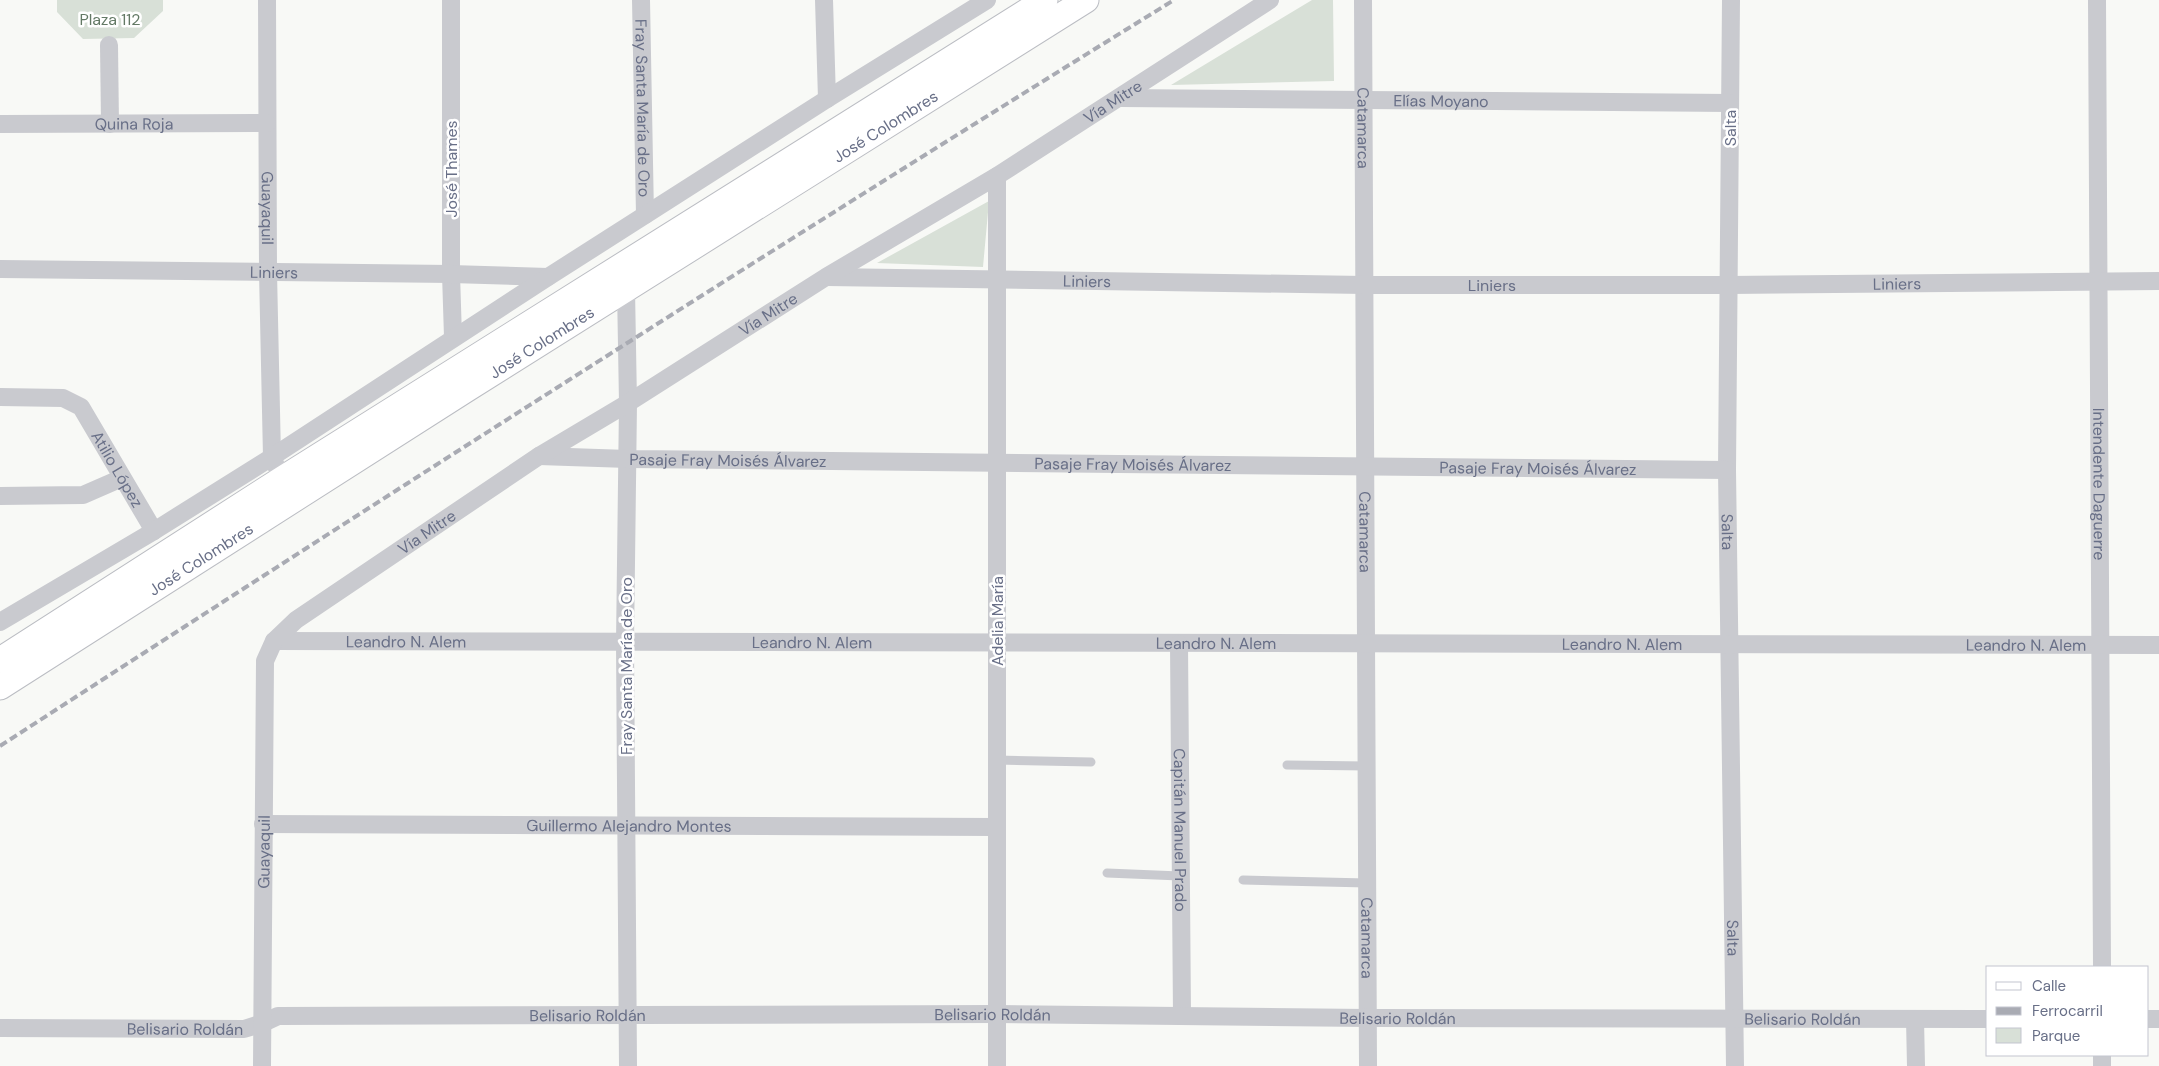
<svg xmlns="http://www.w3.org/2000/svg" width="2159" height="1066" viewBox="0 0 2159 1066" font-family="'DM Sans',sans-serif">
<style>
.green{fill:#d8e0d7}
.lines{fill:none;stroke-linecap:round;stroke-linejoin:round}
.secondary-casing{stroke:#bbbdc3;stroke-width:27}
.service{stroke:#c9cacf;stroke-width:9}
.minor{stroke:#c9cacf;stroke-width:18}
.secondary{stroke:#fff;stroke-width:25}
.rail{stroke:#a9abb3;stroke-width:4;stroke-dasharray:8 4;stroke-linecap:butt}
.labels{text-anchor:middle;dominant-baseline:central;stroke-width:5;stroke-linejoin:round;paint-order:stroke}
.park-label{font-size:16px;fill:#637965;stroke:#fff}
.street-label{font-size:16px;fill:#686f87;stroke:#fff}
</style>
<rect width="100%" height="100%" fill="#f8f9f6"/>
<path class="green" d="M57 0H163V11L134 38 83 39 57 12Z
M1312 0H1333L1334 81 1171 85Z
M989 201 983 267 877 263Z"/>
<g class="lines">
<defs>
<g id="secondary">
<path d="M0 660 282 479 1045 0"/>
<path id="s17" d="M0 687 467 389 1086 0"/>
</g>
</defs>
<use href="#secondary" class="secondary-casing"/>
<path class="service" d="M996 760 1091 762
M1287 765 1367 766
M1107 873 1180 876
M1243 880 1367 883"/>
<g class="minor">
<path id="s1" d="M267 0 268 272 272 457 276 466"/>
<path d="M451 0V274L453 337"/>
<path id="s2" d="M641 0 645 215"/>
<path d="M824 0 827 99"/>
<path id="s3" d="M1363 0 1368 1066"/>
<path id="s4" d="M1731 0 1727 470 1735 1066"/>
<path id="s5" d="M2097 0 2102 967"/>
<path d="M109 45 110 124"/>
<path id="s6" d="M1121 98 1730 103"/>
<path id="s7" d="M0 124 267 123"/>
<path id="s8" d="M0 269 451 274 548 277"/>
<path id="s9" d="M827 277 1364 285H1729L2159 281"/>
<path d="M624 280 626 289 628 403 625 643 628 1066"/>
<path id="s10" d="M0 397 63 398 81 407 154 531"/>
<path id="s11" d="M539 456 628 459 1727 470"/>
<path d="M0 496 83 495 122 478"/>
<path d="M0 622 154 531 272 457 548 277 827 99 987 0"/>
<path id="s12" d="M274 641 2159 645"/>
<path id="s13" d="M1179 644 1182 1016"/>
<path id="s14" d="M263 824 995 827"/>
<path d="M1915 1019 1916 1066"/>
<path d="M2148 1019H2159"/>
<path id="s15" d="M0 1028 244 1029 263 1023 278 1016 997 1014 1368 1018 1988 1019"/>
<path d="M2102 1055V1066"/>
<path id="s16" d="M262 1066 265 661 274 641 296 620 539 456 628 403 826 277 997 176 1270 0"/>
<path d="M997 1066V176"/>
</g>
<use href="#secondary" class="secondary"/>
<path class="rail" d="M0 746C389 494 779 244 1174 0"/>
</g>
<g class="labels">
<g class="park-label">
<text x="110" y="19">Plaza 112</text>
</g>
<g class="street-label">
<text stroke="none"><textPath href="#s6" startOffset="320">Elías Moyano</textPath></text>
<text stroke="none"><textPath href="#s16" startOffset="1425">Vía Mitre</textPath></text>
<text stroke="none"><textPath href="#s2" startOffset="108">Fray Santa María de Oro</textPath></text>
<text stroke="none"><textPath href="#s7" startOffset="134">Quina Roja</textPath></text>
<text stroke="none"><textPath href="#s17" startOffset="1048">José Colombres</textPath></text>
<text stroke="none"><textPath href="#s3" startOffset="128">Catamarca</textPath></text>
<text transform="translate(1730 128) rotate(-90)">Salta</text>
<text transform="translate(451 169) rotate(-90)">José Thames</text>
<text stroke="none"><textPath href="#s1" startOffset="208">Guayaquil</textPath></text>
<text stroke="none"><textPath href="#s8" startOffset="274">Liniers</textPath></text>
<text stroke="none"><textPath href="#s9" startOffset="260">Liniers</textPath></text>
<text stroke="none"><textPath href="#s9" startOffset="1070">Liniers</textPath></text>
<text stroke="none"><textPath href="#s9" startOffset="665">Liniers</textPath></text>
<text stroke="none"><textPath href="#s16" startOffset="1020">Vía Mitre</textPath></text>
<text stroke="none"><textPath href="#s17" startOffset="642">José Colombres</textPath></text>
<text stroke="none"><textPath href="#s11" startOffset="189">Pasaje Fray Moisés Álvarez</textPath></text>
<text stroke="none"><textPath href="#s11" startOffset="594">Pasaje Fray Moisés Álvarez</textPath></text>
<text stroke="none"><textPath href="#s11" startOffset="999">Pasaje Fray Moisés Álvarez</textPath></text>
<text stroke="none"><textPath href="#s10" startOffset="155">Atilio López</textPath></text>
<text stroke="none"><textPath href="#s5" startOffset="484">Intendente Daguerre</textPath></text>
<text stroke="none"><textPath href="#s16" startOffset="615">Vía Mitre</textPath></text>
<text stroke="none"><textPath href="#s3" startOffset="532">Catamarca</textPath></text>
<text stroke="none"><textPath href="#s4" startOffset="532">Salta</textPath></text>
<text stroke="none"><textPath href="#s17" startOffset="238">José Colombres</textPath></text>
<text transform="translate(997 621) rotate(-90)">Adelia María</text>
<text stroke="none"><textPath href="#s12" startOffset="132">Leandro N. Alem</textPath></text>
<text stroke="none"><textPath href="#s12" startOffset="538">Leandro N. Alem</textPath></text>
<text stroke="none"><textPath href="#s12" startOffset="942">Leandro N. Alem</textPath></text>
<text stroke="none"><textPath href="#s12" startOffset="1348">Leandro N. Alem</textPath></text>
<text stroke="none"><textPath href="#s12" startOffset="1752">Leandro N. Alem</textPath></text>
<text transform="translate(626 666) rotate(-90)">Fray Santa María de Oro</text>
<text stroke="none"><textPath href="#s14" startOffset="366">Guillermo Alejandro Montes</textPath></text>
<text stroke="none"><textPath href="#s13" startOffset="186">Capitán Manuel Prado</textPath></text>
<text stroke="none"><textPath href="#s16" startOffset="214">Guayaquil</textPath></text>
<text stroke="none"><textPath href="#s3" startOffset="938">Catamarca</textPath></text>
<text stroke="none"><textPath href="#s4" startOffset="938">Salta</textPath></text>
<text stroke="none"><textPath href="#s15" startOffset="590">Belisario Roldán</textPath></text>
<text stroke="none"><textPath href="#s15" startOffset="995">Belisario Roldán</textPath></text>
<text stroke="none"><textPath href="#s15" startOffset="1400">Belisario Roldán</textPath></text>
<text stroke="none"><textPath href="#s15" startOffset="1805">Belisario Roldán</textPath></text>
<text stroke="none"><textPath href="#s15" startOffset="185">Belisario Roldán</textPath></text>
</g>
</g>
<rect x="1986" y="966" width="162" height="90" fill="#ffffff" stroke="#c3c5cf"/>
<rect x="1996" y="982" width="25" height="8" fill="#ffffff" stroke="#c3c5cf"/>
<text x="2032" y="991" font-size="15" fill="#686f87">Calle</text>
<rect x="1996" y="1007" width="25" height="8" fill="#a9abb3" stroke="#c3c5cf"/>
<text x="2032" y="1016" font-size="15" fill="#686f87">Ferrocarril</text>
<rect x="1996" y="1028" width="25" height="15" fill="#d8e0d7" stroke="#c3c5cf"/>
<text x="2032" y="1041" font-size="15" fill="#686f87">Parque</text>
</svg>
